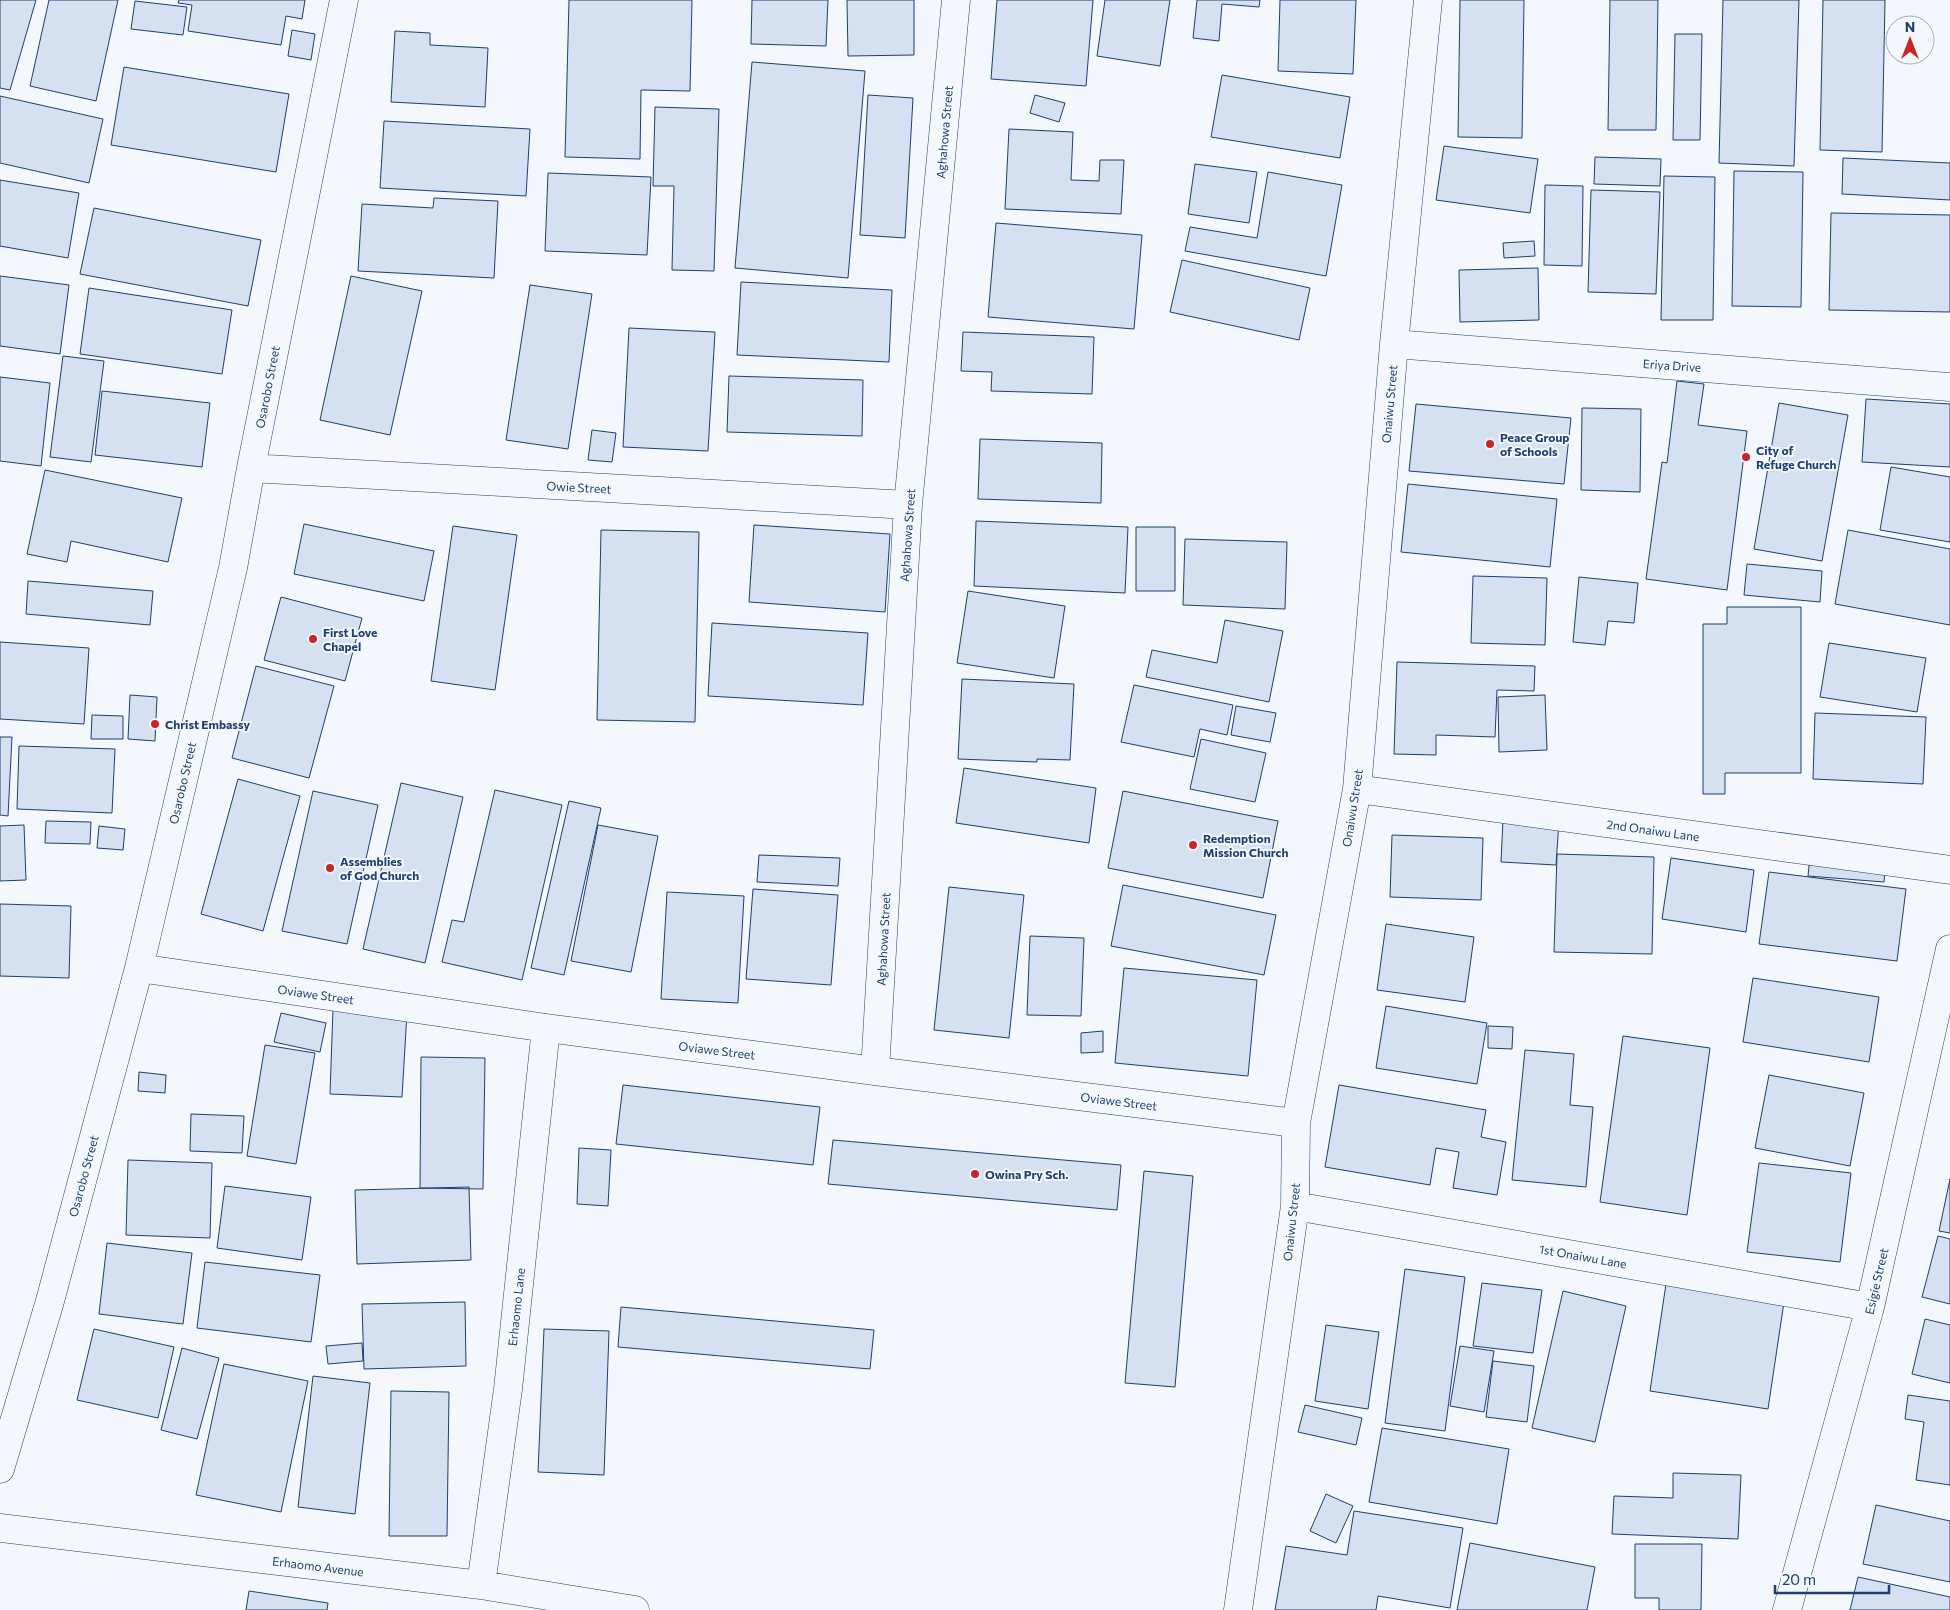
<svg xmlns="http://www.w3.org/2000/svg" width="1950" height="1610" viewBox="0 0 1950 1610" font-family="Commissioner,sans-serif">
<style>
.building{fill:#d5e0f0;stroke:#1d3f73}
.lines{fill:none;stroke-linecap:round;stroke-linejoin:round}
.minor-casing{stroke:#1d3f73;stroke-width:29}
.minor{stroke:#f4f7fb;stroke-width:28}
.poi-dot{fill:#c62828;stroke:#f4f7fb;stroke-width:2}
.labels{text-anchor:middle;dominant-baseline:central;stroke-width:4;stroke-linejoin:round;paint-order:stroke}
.street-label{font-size:12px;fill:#1d3f73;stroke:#f4f7fb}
.poi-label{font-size:12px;font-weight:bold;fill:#1d3f73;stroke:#f4f7fb;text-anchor:start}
</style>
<rect width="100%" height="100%" fill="#f4f7fb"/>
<path class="building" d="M0 0H36L10 90 0 88Z
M49 0H118L96 101 30 86Z
M179 0H305L302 19 286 16 281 45 188 31 192 5 178 3Z
M569 0H692L690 91 641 90 640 159 565 157Z
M752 0H828L826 46 751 44Z
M847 0H914V55L848 56Z
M997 0H1093L1086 86 991 79Z
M1105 0H1170L1160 66 1097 56Z
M1197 0H1260L1259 7 1222 4 1219 41 1193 38Z
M1280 0H1356L1353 74 1278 71Z
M1460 0H1524L1522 138 1458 137Z
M1610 0H1658L1656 130H1608Z
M1723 0H1799L1794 166 1719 163Z
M1823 0H1885L1882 152 1820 150Z
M135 1 187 7 183 35 131 29Z
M292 30 315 34 311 60 288 56Z
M395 31 430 33V45L488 48 485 107 391 102Z
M1675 34H1702L1700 140H1673Z
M752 62 865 71 848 278 735 268Z
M124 67 289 94 276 172 111 145Z
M1222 75 1350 97 1340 158 1211 137Z
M868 95 913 98 905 238 860 235Z
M1035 95 1065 103 1059 122 1030 113Z
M0 96 103 119 89 183 0 163Z
M655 107 719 109 714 271 672 270 674 186H653Z
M384 121 530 129 526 196 380 188Z
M1009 129 1073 132 1071 180 1099 181 1100 160H1124L1121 214 1005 209Z
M1444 146 1538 159 1530 213 1436 200Z
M1595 157 1661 159 1660 186 1594 184Z
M1843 158 1950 163V200L1842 194Z
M1195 164 1257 172 1249 223 1188 214Z
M1734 171 1803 172 1801 307 1732 306Z
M1268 172 1342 185 1326 276 1185 251 1190 227 1257 238Z
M548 173 651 177 647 255 545 251Z
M1664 176 1715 177 1713 320H1661Z
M0 180 79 193 68 258 0 246Z
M1545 185 1583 186 1582 266 1544 265Z
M1591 190 1660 192 1656 294 1588 292Z
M434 198 498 201 494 278 358 271 362 204 433 208Z
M94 208 261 240 248 306 80 274Z
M1831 213 1950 215V312L1829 310Z
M996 223 1142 235 1134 329 988 317Z
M1534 241 1535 256 1504 258 1503 243Z
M1182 260 1310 288 1299 340 1170 312Z
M1538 268 1539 320 1460 322 1459 270Z
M0 276 69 285 60 354 0 346Z
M351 276 422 291 390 435 320 420Z
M741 282 892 290 889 362 737 355Z
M530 285 592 294 568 449 506 440Z
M89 288 232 310 222 374 80 354Z
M629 328 715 332 708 451 623 447Z
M963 332 1094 337 1092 394 991 391 992 372 961 371Z
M63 356 104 361 91 462 50 457Z
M729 376 863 380 862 436 727 432Z
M0 377 50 383 41 466 0 461Z
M1677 381 1704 384 1698 425 1747 431 1727 590 1646 579 1662 462 1667 463Z
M102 391 210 403 202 467 95 455Z
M1866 399 1950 404V467L1862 462Z
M1779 403 1848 415 1822 561 1754 549Z
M1416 404 1571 418 1564 484 1409 471Z
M1582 408 1641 409 1640 492 1581 490Z
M592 430 616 433 612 462 588 460Z
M980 439 1102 443 1101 503 978 499Z
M1891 467 1950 477V542L1880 530Z
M45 470 182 498 168 562 71 541 67 562 27 554Z
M1408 484 1557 499 1550 567 1401 552Z
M976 521 1128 527 1125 593 974 586Z
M304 524 434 551 424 601 294 574Z
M754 525 890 534 885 612 749 602Z
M453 526 517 535 495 690 431 681Z
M1136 527H1175V591H1136Z
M601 530 699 532 695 722 597 720Z
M1848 530 1950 549V625L1835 604Z
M1185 539 1287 542 1285 609 1183 605Z
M1747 564 1822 571 1820 602 1744 595Z
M1473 576 1547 578 1545 645 1471 643Z
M1579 577 1638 583 1634 623 1608 621 1605 645 1573 642Z
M28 581 153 591 150 625 26 614Z
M968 591 1065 606 1054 678 957 663Z
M281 597 362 618 345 681 264 660Z
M1727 607H1801V773H1725V794H1703V624H1727Z
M1225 620 1283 631 1269 702 1146 677 1152 650 1217 663Z
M712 623 868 633 863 705 708 696Z
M0 642 89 648 84 724 0 719Z
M1829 643 1926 658 1917 712 1820 697Z
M1397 662 1535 666 1534 691 1497 690 1495 737 1436 735V755L1394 754Z
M256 666 334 686 309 778 232 758Z
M962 679 1074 684 1070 760 1037 759V762L958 759Z
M1134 685 1233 705 1227 735 1200 729 1194 757 1121 742Z
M130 695 157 697 155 741 128 739Z
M1545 695 1547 750 1499 752 1498 697Z
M1236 706 1276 713 1270 742 1231 735Z
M1815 713 1926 717 1923 784 1813 779Z
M92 715 123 716V739H91Z
M0 737H12L8 816 0 815Z
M1201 739 1266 753 1255 802 1190 789Z
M19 746 115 749 112 813 17 809Z
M964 768 1096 788 1089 843 956 823Z
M238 779 300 796 263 931 201 914Z
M401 783 463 797 425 963 363 949Z
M495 790 562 805 522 980 442 962 452 920 464 922Z
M313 791 378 805 347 944 282 931Z
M1123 791 1278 821 1263 898 1108 868Z
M569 801 601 808 564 975 531 968Z
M1503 819 1559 821 1556 865 1501 862Z
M46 821 91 822 90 844 45 843Z
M24 825 26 880 0 881V826Z
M598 825 658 836 631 972 571 961Z
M99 826 125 829 123 850 97 848Z
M1392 835 1483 838 1481 900 1390 897Z
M1557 854 1654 857 1652 954 1554 952Z
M759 855 840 858 838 886 757 882Z
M1810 856 1886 862 1884 882 1808 876Z
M1671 858 1754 870 1746 932 1662 919Z
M1769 872 1906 889 1897 961 1759 944Z
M1123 885 1276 915 1264 975 1111 946Z
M949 887 1024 895 1009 1038 934 1030Z
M753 889 838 895 831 985 746 979Z
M667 892 744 896 738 1003 661 999Z
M0 904 71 906 69 978 0 976Z
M1386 924 1474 937 1465 1002 1377 990Z
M1030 936 1084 938 1081 1016 1027 1015Z
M1124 968 1257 980 1248 1076 1115 1063Z
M1753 978 1879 997 1869 1062 1743 1042Z
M1386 1006 1487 1023 1477 1084 1376 1068Z
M333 1009 407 1013 402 1097 330 1094Z
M281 1013 326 1023 320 1052 274 1042Z
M1488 1026 1513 1027 1512 1049 1488 1048Z
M1103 1031V1052L1081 1053V1033Z
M1623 1036 1710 1048 1687 1215 1600 1202Z
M265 1045 315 1053 296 1164 247 1156Z
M1525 1050 1574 1054 1570 1105 1593 1107 1586 1187 1512 1180Z
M421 1057 485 1058 483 1189 420 1188Z
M139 1072 166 1075 165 1093 138 1091Z
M1769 1075 1864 1093 1850 1166 1755 1148Z
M623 1085 820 1107 813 1165 616 1144Z
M1339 1085 1486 1110 1481 1137 1506 1142 1497 1195 1453 1188 1459 1152 1436 1148 1430 1185 1325 1167Z
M191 1114 244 1116 242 1153 190 1151Z
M833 1140 1121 1165 1117 1210 828 1184Z
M579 1148 611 1150 608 1206 577 1204Z
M128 1160 212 1163 210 1238 126 1235Z
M1759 1163 1851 1173 1840 1262 1747 1252Z
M1144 1171 1193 1176 1175 1387 1125 1383Z
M1950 1179V1233L1939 1231Z
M225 1186 311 1197 302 1260 217 1248Z
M469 1187 471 1260 357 1264 355 1190Z
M1938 1236 1950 1239V1304L1922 1297Z
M107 1243 192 1253 183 1324 99 1314Z
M205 1262 320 1275 311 1342 197 1328Z
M1405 1269 1465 1277 1445 1431 1385 1423Z
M1482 1283 1542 1290 1533 1353 1473 1346Z
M1666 1284 1784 1302 1768 1409 1650 1391Z
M1563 1291 1626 1306 1595 1442 1532 1428Z
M465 1302 466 1366 364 1369 362 1304Z
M621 1307 874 1330 870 1369 618 1347Z
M1925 1319 1950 1325V1383L1912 1374Z
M1326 1325 1379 1332 1368 1409 1315 1401Z
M94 1329 174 1347 158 1418 77 1400Z
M544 1329 609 1331 604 1475 538 1472Z
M362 1343 363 1361 328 1364 326 1346Z
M1460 1346 1494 1351 1484 1412 1450 1406Z
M182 1348 219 1358 197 1439 161 1430Z
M1493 1361 1534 1366 1527 1422 1486 1417Z
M224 1364 308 1381 281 1512 196 1495Z
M313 1376 370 1383 355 1514 298 1507Z
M391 1391 449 1392 447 1536H389Z
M1908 1395 1950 1401V1485L1916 1480 1924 1422 1905 1419Z
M1305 1405 1362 1418 1356 1445 1298 1432Z
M1382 1428 1509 1449 1497 1524 1369 1502Z
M1673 1473 1741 1475 1738 1539 1612 1534 1614 1496 1673 1498Z
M1326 1494 1353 1506 1336 1543 1310 1531Z
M1876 1505 1950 1521V1582L1863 1564Z
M1354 1511 1463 1528 1450 1608 1378 1596 1376 1610H1275L1286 1546 1347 1555Z
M1470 1543 1595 1567 1587 1610H1457Z
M1635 1544H1702L1701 1610H1659V1598H1635Z
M1858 1577 1950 1597V1610H1850Z
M249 1591 328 1603 327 1610H246Z"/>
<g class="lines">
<defs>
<path id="minor" d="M1394 344 1950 387
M251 468 908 505
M1357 789 1950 870
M139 968 546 1028 875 1071 1296 1123
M875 1071 908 505 956 0
M1295 1206 1870 1307
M0 1469 50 1301 139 968 233 568 251 468 344 0
M0 1528 481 1585 635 1610
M481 1585 508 1389 546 1028
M1238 1610 1295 1206 1296 1123 1357 789 1394 344 1428 0
M1787 1610 1870 1307 1950 949"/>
</defs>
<use href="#minor" class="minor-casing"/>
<use href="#minor" class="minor"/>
</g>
<g class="poi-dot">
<circle cx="1490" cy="444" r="5"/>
<circle cx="1746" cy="457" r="5"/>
<circle cx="313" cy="639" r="5"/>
<circle cx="155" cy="724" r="5"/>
<circle cx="1193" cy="845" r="5"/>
<circle cx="330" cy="868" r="5"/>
<circle cx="975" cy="1174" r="5"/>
</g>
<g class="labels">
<g class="street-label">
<text transform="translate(944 132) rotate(-85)">Aghahowa Street</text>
<text transform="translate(1672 365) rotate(4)">Eriya Drive</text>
<text transform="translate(267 387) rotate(-79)">Osarobo Street</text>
<text transform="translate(1389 404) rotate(-85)">Onaiwu Street</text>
<text transform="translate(579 487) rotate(3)">Owie Street</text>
<text transform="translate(907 535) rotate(-86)">Aghahowa Street</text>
<text transform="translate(182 783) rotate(-77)">Osarobo Street</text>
<text transform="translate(1352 808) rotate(-81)">Onaiwu Street</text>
<text transform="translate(1653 830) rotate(8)">2nd Onaiwu Lane</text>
<text transform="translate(883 939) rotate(-87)">Aghahowa Street</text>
<text transform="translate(316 994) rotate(8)">Oviawe Street</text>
<text transform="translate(717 1050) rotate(7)">Oviawe Street</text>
<text transform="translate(1119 1101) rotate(7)">Oviawe Street</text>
<text transform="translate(83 1176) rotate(-75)">Osarobo Street</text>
<text transform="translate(1291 1222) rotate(-84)">Onaiwu Street</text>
<text transform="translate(1583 1256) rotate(10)">1st Onaiwu Lane</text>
<text transform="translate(1876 1281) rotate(-77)">Esigie Street</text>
<text transform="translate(516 1307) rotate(-84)">Erhaomo Lane</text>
<text transform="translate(318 1566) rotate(7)">Erhaomo Avenue</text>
</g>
<g class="poi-label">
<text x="1500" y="437">Peace Group<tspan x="1500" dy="14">of Schools</tspan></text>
<text x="1756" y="450">City of<tspan x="1756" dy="14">Refuge Church</tspan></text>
<text x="323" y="632">First Love<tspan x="323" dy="14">Chapel</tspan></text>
<text x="165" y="724">Christ Embassy</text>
<text x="1203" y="838">Redemption<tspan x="1203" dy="14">Mission Church</tspan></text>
<text x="340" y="861">Assemblies<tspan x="340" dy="14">of God Church</tspan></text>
<text x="985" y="1174">Owina Pry Sch.</text>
</g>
</g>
<g transform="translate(1910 40)"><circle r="24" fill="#f4f7fb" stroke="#9eadc5"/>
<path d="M0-4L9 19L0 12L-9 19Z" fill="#c62828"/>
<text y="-8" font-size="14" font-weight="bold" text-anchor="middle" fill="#1d3f73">N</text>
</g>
<path d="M1775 1585v8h114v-8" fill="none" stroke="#1d3f73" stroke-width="2.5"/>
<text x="1782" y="1585" font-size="15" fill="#1d3f73" stroke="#f4f7fb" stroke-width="4" paint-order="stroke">20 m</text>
</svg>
